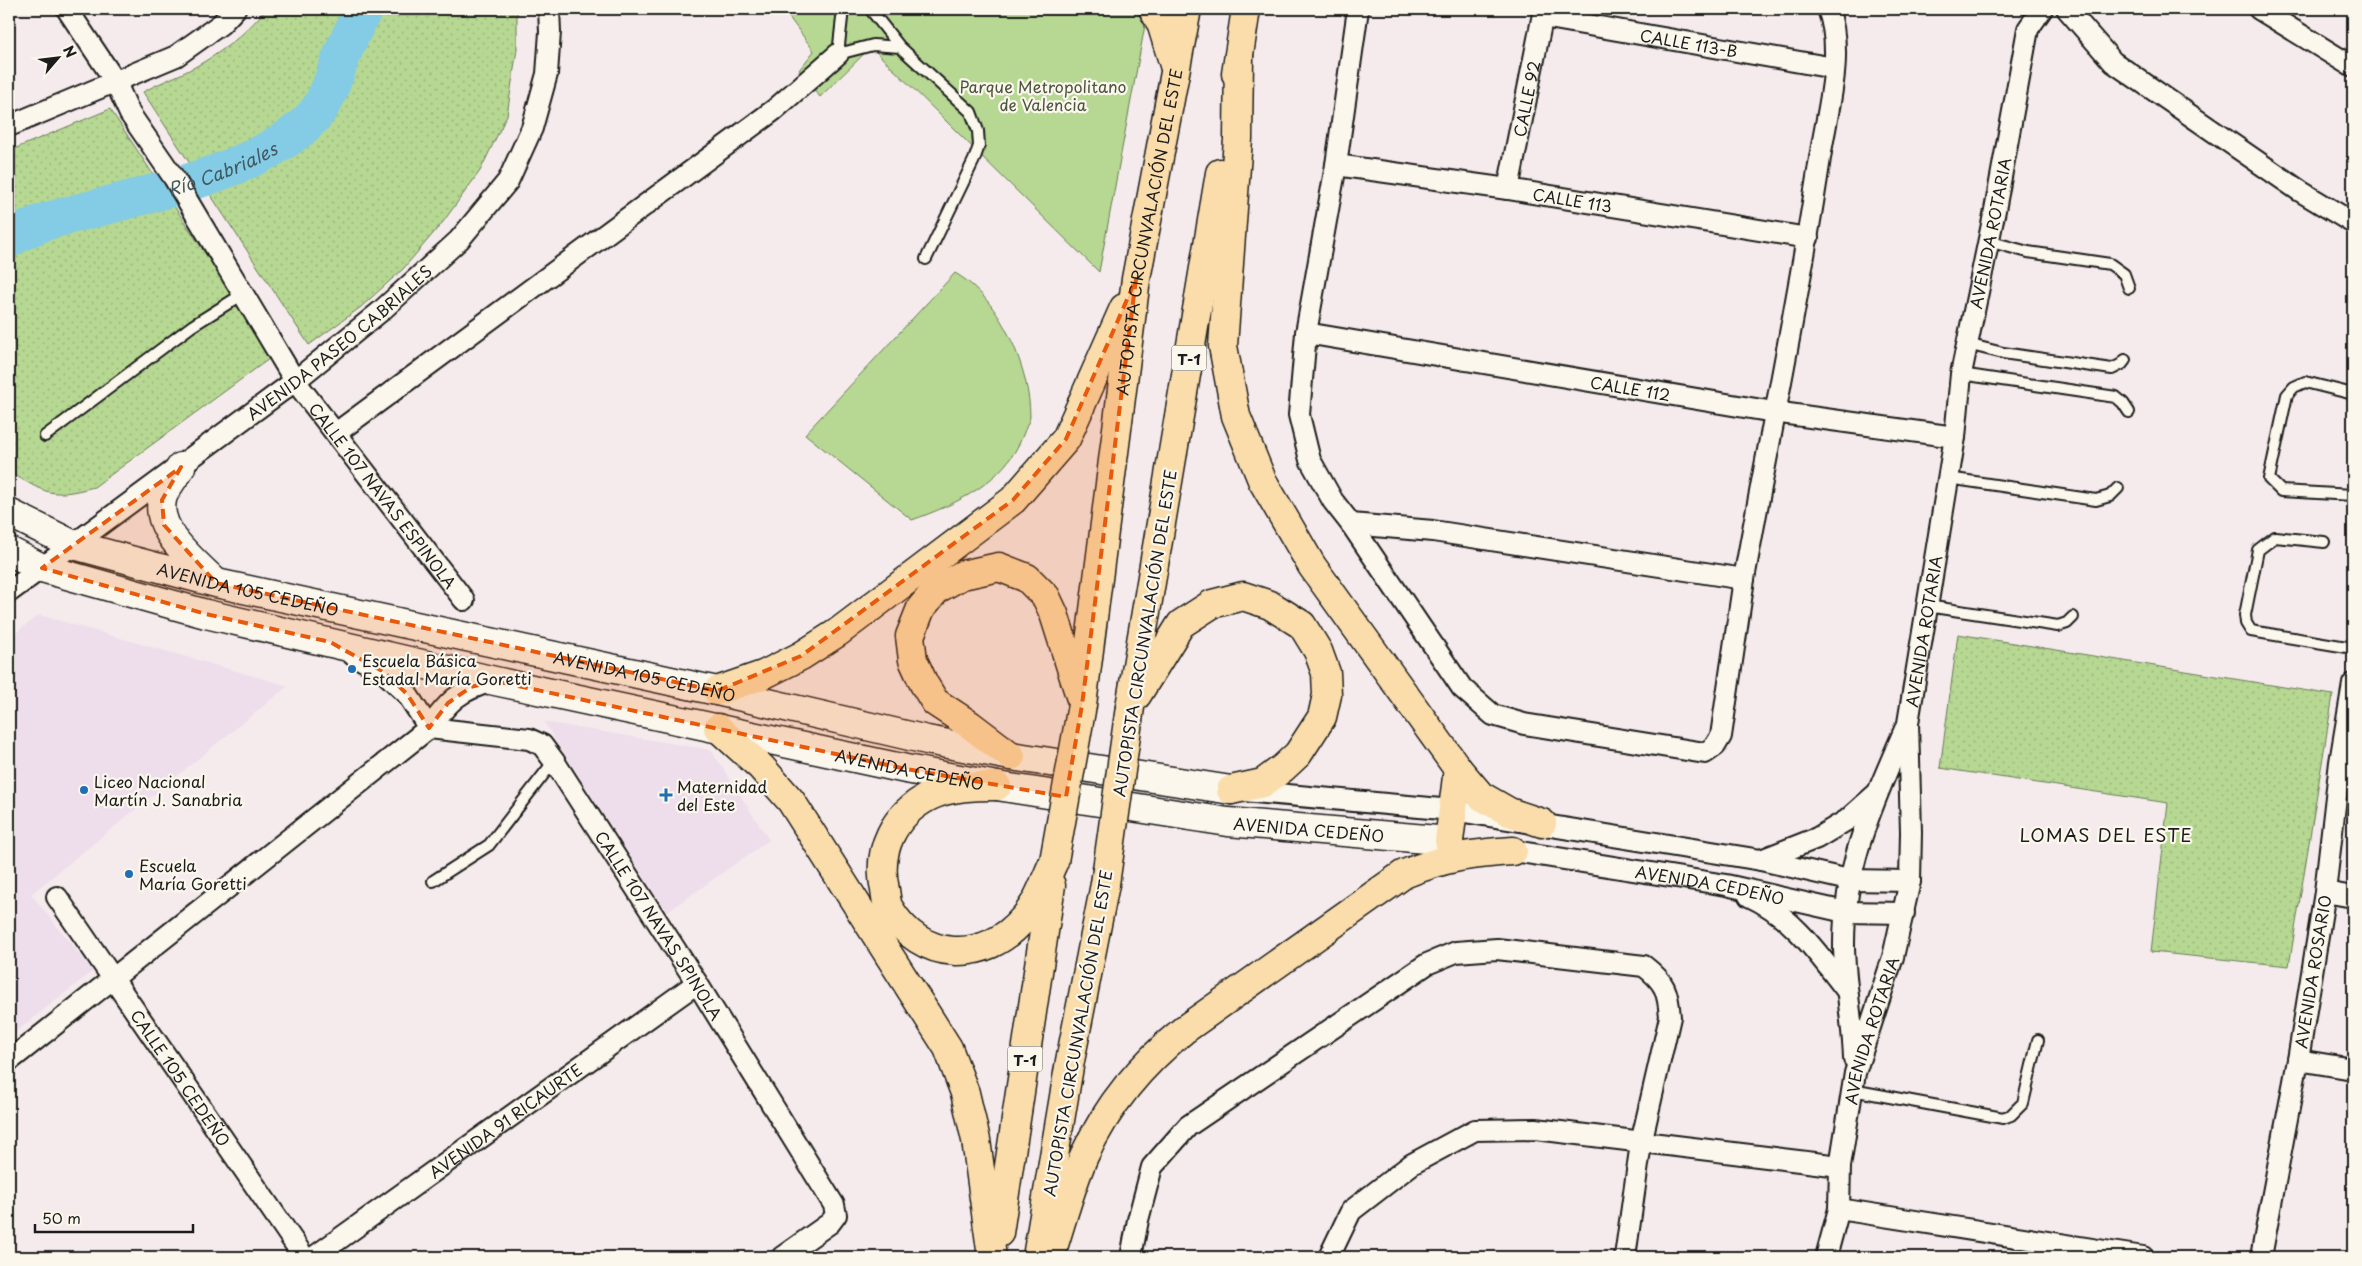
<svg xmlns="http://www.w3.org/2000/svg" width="2362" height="1266" viewBox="0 0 2362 1266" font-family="'Playpen Sans',sans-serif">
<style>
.built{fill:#eeddeb}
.grass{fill:url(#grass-dots);stroke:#697a57}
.park{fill:#b6d892;stroke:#697a57}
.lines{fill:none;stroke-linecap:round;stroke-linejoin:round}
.river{stroke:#84cbe5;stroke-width:38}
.service-casing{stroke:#1c1c1c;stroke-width:14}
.minor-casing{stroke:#1c1c1c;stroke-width:24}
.secondary-casing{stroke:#1c1c1c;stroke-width:31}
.motorway-casing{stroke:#1c1c1c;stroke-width:31}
.service{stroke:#fbf7ec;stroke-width:10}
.minor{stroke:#fbf7ec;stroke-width:20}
.secondary{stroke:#fbf7ec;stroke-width:28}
.motorway{stroke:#faddab;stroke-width:28}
.motorway-bridge-casing{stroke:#1c1c1c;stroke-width:31;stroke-linecap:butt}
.motorway-bridge{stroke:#faddab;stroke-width:28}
.marked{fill:#e8590c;fill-opacity:0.2;stroke:#e8590c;stroke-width:4;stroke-dasharray:10 6;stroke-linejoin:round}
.poi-dot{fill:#1f6fb2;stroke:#fbf7ec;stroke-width:2}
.labels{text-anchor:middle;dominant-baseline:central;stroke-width:4.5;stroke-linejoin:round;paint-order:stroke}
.shield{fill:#fbf7ec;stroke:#5f5e5a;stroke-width:1}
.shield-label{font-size:15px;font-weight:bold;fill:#1c1c1c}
.street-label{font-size:16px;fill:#1c1c1c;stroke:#fbf7ec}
.park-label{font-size:16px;fill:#4a543f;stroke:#fbf7ec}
.poi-label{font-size:16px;fill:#1c1c1c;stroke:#fbf7ec;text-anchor:start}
.water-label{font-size:18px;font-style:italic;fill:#405962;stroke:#fbf7ec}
.neighbourhood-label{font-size:18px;letter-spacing:1px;fill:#1c1c1c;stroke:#fbf7ec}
</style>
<defs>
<pattern id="grass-dots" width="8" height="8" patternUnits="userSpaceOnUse" patternTransform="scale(1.25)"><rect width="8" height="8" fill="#b6d892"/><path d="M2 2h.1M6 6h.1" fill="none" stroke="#9cb97d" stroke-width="1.8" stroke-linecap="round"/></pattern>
</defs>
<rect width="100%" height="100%" fill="#f5ebec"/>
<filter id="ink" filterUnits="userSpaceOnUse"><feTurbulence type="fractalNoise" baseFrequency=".02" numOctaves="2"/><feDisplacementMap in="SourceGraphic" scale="10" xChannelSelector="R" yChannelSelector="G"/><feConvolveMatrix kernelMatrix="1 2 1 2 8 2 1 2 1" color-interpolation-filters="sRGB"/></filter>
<g filter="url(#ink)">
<path class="built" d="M39 615 288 686 31 894 93 971 9 1037V638Z
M544 722 711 750 769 840 667 912Z"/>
<path class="grass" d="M266 9H517V49L507 115 480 171 443 222 403 269 361 307 309 345 143 92C160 82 179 76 195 67 222 52 247 33 266 9Z
M110 109 273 356 94 487C49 499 47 493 9 472V151Z
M1958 634 2333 695 2289 966 2151 952 2168 803 1940 768Z"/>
<path class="park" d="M783 9H1148L1099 272 871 47 820 97 799 70 814 51Z
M955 273C983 289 1001 317 1014 346 1023 368 1030 392 1030 417 1029 422 1025 429 1023 435 1005 482 957 504 912 520L805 434Z"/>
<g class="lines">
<path class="river" id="s1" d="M9 239C37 221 70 215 101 207 163 191 277 163 317 112 331 93 335 71 344 50 350 36 357 22 364 9"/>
<defs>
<path id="service" d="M843 9 838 54 873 45 900 47 971 112 978 131 979 146 974 160 926 259
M870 9 900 47
M1988 241 2028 252 2110 264 2124 274 2129 288
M1967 344 2003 353 2112 369 2122 364 2125 360
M1961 374 2116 397 2123 403 2129 412
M2353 394 2305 382 2294 387 2287 395 2269 479 2281 491 2353 495
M45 436 192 326 243 294
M1948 478 2096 500 2110 496 2118 488
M2324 542 2275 537 2258 550 2245 615 2246 623 2251 631 2353 648
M1927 606 2058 626 2067 623 2073 617
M433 881 489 845 554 761
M1852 1090 2003 1118 2011 1115 2023 1103 2038 1040"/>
<g id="minor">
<path id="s2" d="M67 9 115 81 130 114 174 178 295 381 464 600"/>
<path d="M1358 9 1336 165 1306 333 1299 415 1310 460 1333 501 1351 524 1433 531 1744 579C1769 439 1799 299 1820 158 1827 111 1845 54 1828 9"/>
<path d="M2067 9 2113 62 2300 191 2353 223"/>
<path d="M2259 9 2353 67"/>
<path id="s3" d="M1543 17 1834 68"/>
<path d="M9 126 176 56 221 24 235 9"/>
<path id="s4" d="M1336 165 1508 189 1808 238"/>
<path id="s5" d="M1508 189 1544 9"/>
<path id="s6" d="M1306 333 1774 412 1955 437"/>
<path d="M336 433 774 110 838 54"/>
<path d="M1351 524 1462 688 1493 715 1524 724 1705 753 1715 746 1721 736 1744 579"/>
<path id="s7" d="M9 592 295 381 381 311 459 240 508 181 532 128 547 74 550 32 549 9"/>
<path d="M353 655 384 672 407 694 429 728"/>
<path id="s8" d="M429 728 529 739 542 745 554 761 697 983 834 1205 836 1215 830 1223 782 1257"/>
<path d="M1244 791 1452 810 1761 860 1849 880 1910 881"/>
<path id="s9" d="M1501 849 1726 885 1845 912 1904 913"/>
<path d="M1761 860 1817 838 1847 820 1875 795"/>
<path d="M2325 892 2353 897"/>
<path d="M1749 896C1792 915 1819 955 1847 991"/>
<path id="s10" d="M57 897 304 1257"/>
<path d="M1854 1059C1853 1022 1845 986 1844 948 1843 866 1873 803 1905 729"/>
<path d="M2298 1060 2353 1069"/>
<path d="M9 1061 429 728C450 700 458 691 493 681"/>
<path d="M1839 1209 2143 1257"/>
<path id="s11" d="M314 1257 697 983"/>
<path d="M1131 1257 1138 1220 1152 1167 1188 1126 1427 964 1456 952 1497 949 1644 966C1665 982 1668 991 1670 1017L1641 1143 1625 1257"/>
<path d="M1329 1257 1351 1211 1412 1164 1475 1130 1536 1129 1840 1166"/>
<path id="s12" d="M1826 1257 1839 1209 1840 1166 1855 1073 1893 957 1910 881 1911 832 1908 723 1955 437 1961 374 1995 210 2028 29 2042 9"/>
<path id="s13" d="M2261 1257 2298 1060 2325 892 2340 762 2353 684"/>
</g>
<g id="secondary">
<path d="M181 467C176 475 163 492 162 500 155 531 196 563 215 582"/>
<path id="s14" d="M9 513 74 545 216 583 717 691 927 740 1011 756 1231 790"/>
<path id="s15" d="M9 551 42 568 206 614 495 681 906 769 997 786 1228 822 1449 841"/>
</g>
<g id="motorway">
<path d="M1153 9 1161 23 1174 65"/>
<path d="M1239 56 1238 139 1223 346 1236 416 1262 480 1312 566 1458 769 1481 796 1509 812 1542 823"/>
<path d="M1236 74 1246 9"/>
<path d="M717 691 763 675 801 656 837 633 1013 500 1066 439 1124 308"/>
<path d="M1137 695 1181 624 1212 604 1243 596 1270 605 1302 625 1318 651 1326 673 1327 695 1322 717 1298 754 1283 768 1263 783 1231 790"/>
<path id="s16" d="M1082 705 1136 279 1187 9"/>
<path d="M1130 707 1220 173"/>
<path d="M718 728 761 767 791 801 948 1048 965 1093 976 1140 992 1257"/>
<path d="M1011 756 970 725 935 702 924 684 913 660 910 636 921 608 937 589 962 575 999 567 1027 578 1046 597 1054 614 1080 696"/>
<path d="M997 786C976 786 951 786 930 796 894 814 876 850 885 890 886 895 886 903 889 908 920 962 985 965 1024 918 1038 903 1045 880 1054 861"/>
<path d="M1449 841 1458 769"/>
<path d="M999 1233 1051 885"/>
<path d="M1038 1251 1070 1061 1105 884"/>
<path d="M1050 1257C1061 1224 1070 1188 1084 1156 1108 1104 1141 1065 1185 1029L1404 874C1446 857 1469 854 1513 851"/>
</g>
</defs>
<use href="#service" class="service-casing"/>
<use href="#minor" class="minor-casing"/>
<use href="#secondary" class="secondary-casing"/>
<use href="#motorway" class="motorway-casing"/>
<use href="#service" class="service"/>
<use href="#minor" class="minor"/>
<use href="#secondary" class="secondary"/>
<use href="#motorway" class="motorway"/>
<defs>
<path id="motorway-bridge" d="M1054 861 1082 705
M1105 884 1130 707"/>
</defs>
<use href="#motorway-bridge" class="motorway-bridge-casing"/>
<use href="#motorway-bridge" class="motorway-bridge"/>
</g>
</g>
<path class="marked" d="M1136 279 1082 705 1066 797 906 769 495 681 471 687 448 703 429 728 407 694 384 672 330 642 206 614 42 568 181 467 162 500 164 525 216 583 717 691 801 656 1013 500 1066 439Z"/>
<g class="poi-dot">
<circle cx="352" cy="669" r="5"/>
<circle cx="84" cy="790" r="5"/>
<path d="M663.5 787.5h5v5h5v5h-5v5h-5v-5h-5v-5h5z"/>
<circle cx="129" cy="874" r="5"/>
</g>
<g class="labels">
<g class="shield">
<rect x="1171.5" y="345.5" width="35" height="25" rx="4"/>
<rect x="1007.5" y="1046.5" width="35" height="25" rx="4"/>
</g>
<g class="shield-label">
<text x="1189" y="358">T-1</text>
<text x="1025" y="1059">T-1</text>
</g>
<g class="street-label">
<text stroke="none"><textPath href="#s3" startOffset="148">CALLE 113-B</textPath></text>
<text stroke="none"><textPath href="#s5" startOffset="92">CALLE 92</textPath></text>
<text stroke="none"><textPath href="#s4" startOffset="239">CALLE 113</textPath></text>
<text stroke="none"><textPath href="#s16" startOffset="478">AUTOPISTA CIRCUNVALACIÓN DEL ESTE</textPath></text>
<text stroke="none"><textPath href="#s12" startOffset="1042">AVENIDA ROTARIA</textPath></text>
<text stroke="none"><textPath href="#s7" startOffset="414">AVENIDA PASEO CABRIALES</textPath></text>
<text stroke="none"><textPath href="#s6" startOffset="329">CALLE 112</textPath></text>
<text stroke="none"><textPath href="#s2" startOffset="581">CALLE 107 NAVAS ESPINOLA</textPath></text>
<text stroke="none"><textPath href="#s14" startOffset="252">AVENIDA 105 CEDEÑO</textPath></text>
<text stroke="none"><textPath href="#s12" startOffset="638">AVENIDA ROTARIA</textPath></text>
<text transform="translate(1144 633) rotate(-81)">AUTOPISTA CIRCUNVALACIÓN DEL ESTE</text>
<text stroke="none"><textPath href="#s14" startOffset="658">AVENIDA 105 CEDEÑO</textPath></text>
<text stroke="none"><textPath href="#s15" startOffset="928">AVENIDA CEDEÑO</textPath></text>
<text stroke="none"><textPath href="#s15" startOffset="1332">AVENIDA CEDEÑO</textPath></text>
<text stroke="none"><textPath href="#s9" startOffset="212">AVENIDA CEDEÑO</textPath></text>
<text stroke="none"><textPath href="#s8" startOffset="330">CALLE 107 NAVAS SPINOLA</textPath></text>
<text stroke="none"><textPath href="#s13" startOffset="290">AVENIDA ROSARIO</textPath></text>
<text stroke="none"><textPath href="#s12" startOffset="232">AVENIDA ROTARIA</textPath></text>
<text transform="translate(1077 1033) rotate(-80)">AUTOPISTA CIRCUNVALACIÓN DEL ESTE</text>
<text stroke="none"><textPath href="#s10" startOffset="219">CALLE 105 CEDEÑO</textPath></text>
<text stroke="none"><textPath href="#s11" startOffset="235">AVENIDA 91 RICAURTE</textPath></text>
</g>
<g class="park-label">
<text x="1043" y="86">Parque Metropolitano<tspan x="1043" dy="18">de Valencia</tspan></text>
</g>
<g class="poi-label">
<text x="362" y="660">Escuela Básica<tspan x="362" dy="18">Estadal María Goretti</tspan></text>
<text x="94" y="781">Liceo Nacional<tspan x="94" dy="18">Martín J. Sanabria</tspan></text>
<text x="677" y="786">Maternidad<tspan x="677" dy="18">del Este</tspan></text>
<text x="139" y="865">Escuela<tspan x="139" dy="18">María Goretti</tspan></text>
</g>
<g class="water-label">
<text stroke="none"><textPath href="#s1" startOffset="225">Río Cabriales</textPath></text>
</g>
<g class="neighbourhood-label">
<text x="2106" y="834">LOMAS DEL ESTE</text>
</g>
</g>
<rect width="2362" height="1266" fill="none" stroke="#fbf7ec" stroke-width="30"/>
<rect x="15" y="15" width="2332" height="1236" fill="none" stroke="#1c1c1c" stroke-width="2" filter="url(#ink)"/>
<g transform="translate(58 58) rotate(62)" stroke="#fbf7ec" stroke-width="4" paint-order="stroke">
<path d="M0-4L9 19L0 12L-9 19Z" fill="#1c1c1c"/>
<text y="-8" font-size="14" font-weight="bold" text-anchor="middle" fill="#1c1c1c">N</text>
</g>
<path d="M35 1224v8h158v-8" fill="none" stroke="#1c1c1c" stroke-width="2.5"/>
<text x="42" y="1224" font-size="15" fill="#1c1c1c" stroke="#fbf7ec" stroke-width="4" paint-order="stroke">50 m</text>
</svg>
